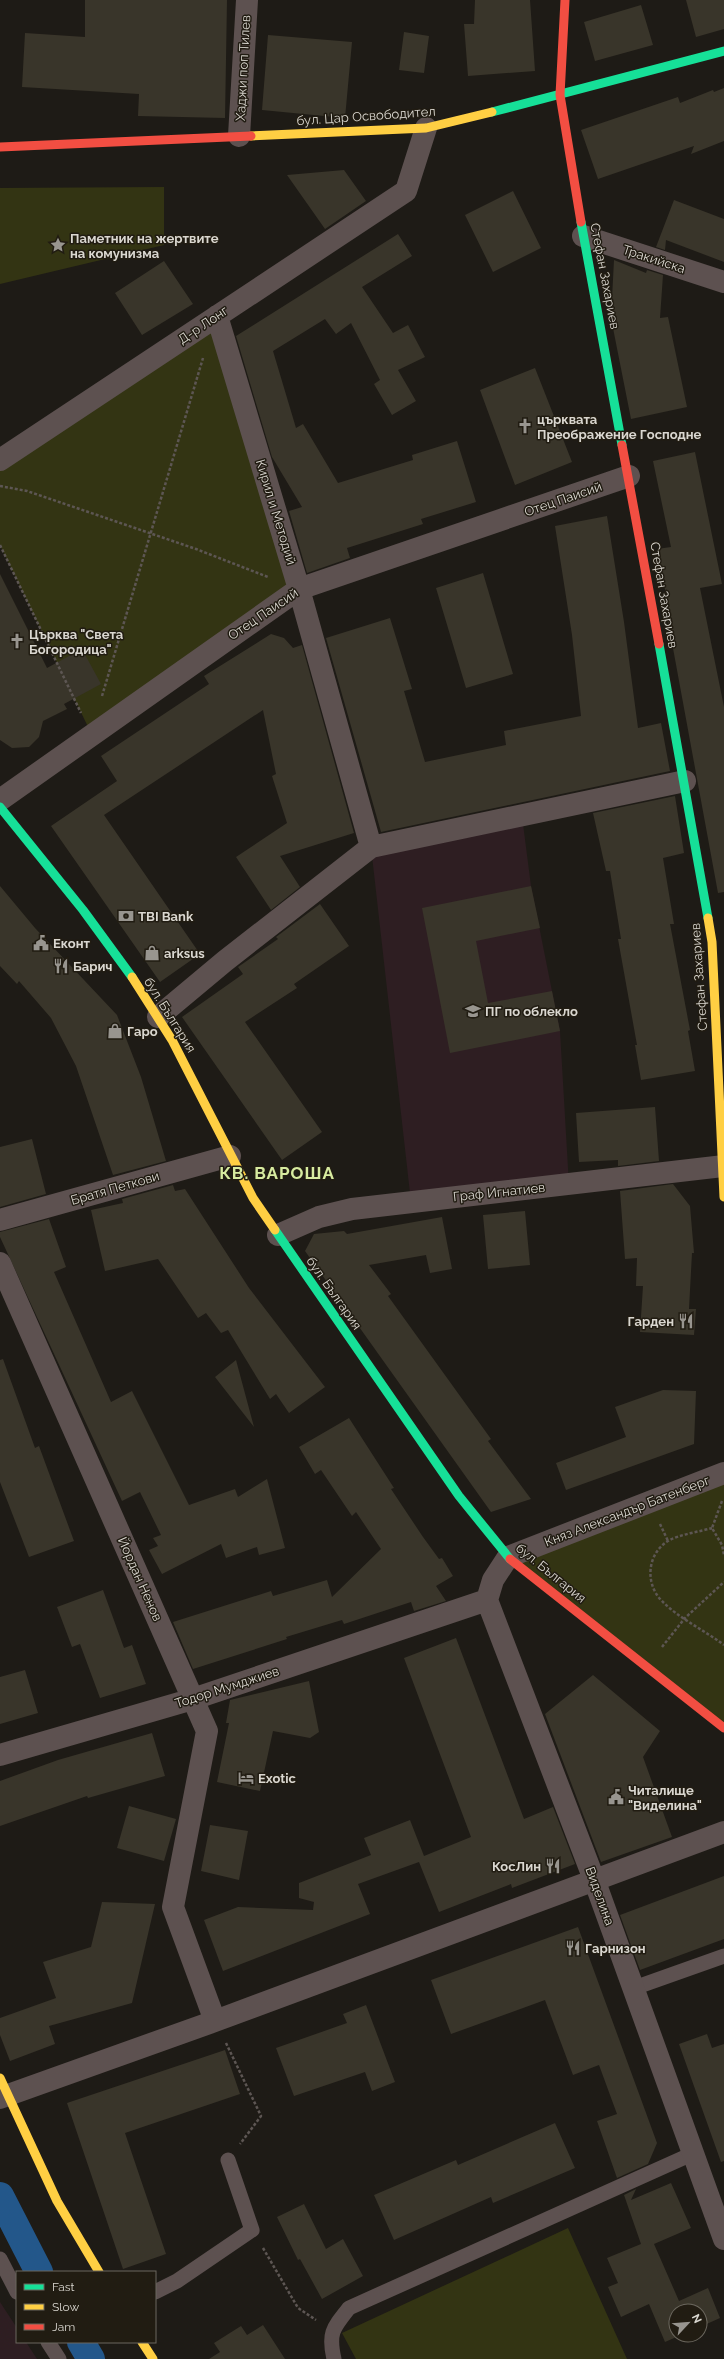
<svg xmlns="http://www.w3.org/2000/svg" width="724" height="2359" viewBox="0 0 724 2359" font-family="Raleway,sans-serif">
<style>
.education{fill:#2e1e22}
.green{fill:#333413}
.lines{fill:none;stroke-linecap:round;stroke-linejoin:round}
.canal{stroke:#23578a;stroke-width:28}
.building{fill:#39352a}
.path{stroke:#5d5653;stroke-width:2.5;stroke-dasharray:3 2;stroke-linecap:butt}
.lane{stroke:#5d5150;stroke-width:15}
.street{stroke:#5d5150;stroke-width:22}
.fast{stroke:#16e098;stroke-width:9}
.slow{stroke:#ffcf43;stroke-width:9}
.jam{stroke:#f24e42;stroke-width:9}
.labels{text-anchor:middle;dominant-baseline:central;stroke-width:3;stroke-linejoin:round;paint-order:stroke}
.street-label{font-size:13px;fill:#dad7d0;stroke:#211c12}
.poi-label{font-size:13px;font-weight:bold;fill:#dad7d0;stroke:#211c12;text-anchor:start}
.district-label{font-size:17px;font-weight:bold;letter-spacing:1px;fill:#d7eba0;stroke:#211c12}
</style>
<rect width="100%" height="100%" fill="#1e1b16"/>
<path class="education" d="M522 816 531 886 560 1031 569 1185 411 1202 371 847Z
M0 2302 17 2328V2342H26L37 2359H0Z"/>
<path class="green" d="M164 187V245L0 284V188Z
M217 316 299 589 91 733 0 545V460Z
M724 1473V1728L508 1557Z
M568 2228 627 2359H356L342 2333Z"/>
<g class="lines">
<path class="canal" d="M0 2196 39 2272
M81 2342 91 2359"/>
</g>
<path class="building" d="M85 0H227L225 118 138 116 139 94 22 87 25 33 85 37Z
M475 0H530L535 71 468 76 464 24H474Z
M686 0H724V29L696 37Z
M641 5 653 45 595 61 584 22Z
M404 32 429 36 424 73 399 70Z
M268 35 352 42 345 118 262 110Z
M724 88V141L691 154 694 146 598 179 581 130 678 97 680 103 713 90 714 92Z
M344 170 366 201 325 229 287 175Z
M513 191 541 248 493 272 465 215Z
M674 200 724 219V262L666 240 665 250 656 247Z
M398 234 412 256 362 287 393 333 408 325 425 357 398 370 416 401 392 415 374 384 380 380 351 323 336 334 325 319 273 351 296 428 303 424 338 483 413 460 412 455 457 441 476 502 421 519 423 524 347 548 350 558 307 573 289 511 302 507 272 457 236 336Z
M614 260 646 273 647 270 663 275 660 318 668 317 687 407 631 419 611 318Z
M164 261 193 304 142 335 115 293Z
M535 368 572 462 515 485 480 390Z
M695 452 722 584 700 588 724 707V892L718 893 668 621 671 620 657 549 671 547 653 461Z
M607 516 624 622 638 728 661 723 670 771 381 832 326 638 390 618 412 689 404 691 425 762 506 745 504 731 581 716 572 635 555 526Z
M483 573 513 674 466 688 436 588Z
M0 574 47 668 82 649 101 684 64 704 67 709 43 721 39 737 29 747 12 748 0 740Z
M271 634 284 638 293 648 302 645 354 833 280 856 300 887 271 910 236 857 287 823 272 776 276 774 263 710 104 815 200 954 160 982 51 826 117 781 101 756 209 684 204 676Z
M675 796 684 853 663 858 674 924H670L690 1030 688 1031 695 1071 641 1080 635 1045H637L618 939H621L610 871H606L593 813Z
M0 886 35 928 117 1015 141 1077 166 1161 113 1175 76 1066 51 1018 19 981 17 984 0 966Z
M531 886 540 928 476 941 488 1003 552 991 560 1031 450 1053 422 908Z
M320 904 349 946 294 984 297 988 245 1022 322 1132 282 1160 182 1017 243 974 238 967 278 939 276 937Z
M655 1107 659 1161 618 1166V1160L579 1162 576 1113Z
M32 1139 46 1194 0 1207V1147Z
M673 1184 690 1206 694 1253H692L689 1309H696L694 1335 640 1332 643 1286H636L637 1258 625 1259 620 1191Z
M173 1185 175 1191 185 1189 249 1288 325 1387 289 1413 276 1394 270 1399 228 1330 221 1333 206 1313 198 1318 158 1259 105 1271 91 1210 123 1203 122 1199Z
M525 1211 530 1265 488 1269 483 1215Z
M442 1217 452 1269 430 1273 426 1255 369 1265 391 1294 388 1296 491 1439 488 1441 531 1499 491 1512 305 1251 314 1234 344 1231 347 1234Z
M49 1219 66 1267 54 1272 111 1402 132 1391 189 1505 235 1489 238 1497 267 1479 285 1548 259 1555 257 1547 226 1558 221 1544 162 1574 149 1550 158 1546 153 1538 161 1535 140 1492 122 1501 0 1237V1232Z
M3 1359 35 1448 39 1446 74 1541 29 1557 0 1482V1360Z
M236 1360 254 1427 215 1377Z
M663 1390 696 1391 694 1444 566 1490 556 1463 626 1437 615 1407Z
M349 1418 394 1488 391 1489 423 1537 439 1559 442 1558 453 1576 436 1586 446 1601 414 1611 411 1602 344 1624 342 1620 286 1637 287 1639 193 1669 173 1622 271 1591 273 1596 327 1580 332 1597 381 1549 356 1512 352 1516 321 1470 315 1474 299 1447Z
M103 1590 124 1648 132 1645 146 1684 100 1698 80 1644 72 1647 57 1607Z
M456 1638 524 1819 553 1807 575 1864 512 1888 511 1884 439 1912 419 1862 358 1884 370 1914 223 1971 204 1920 238 1907 313 1910 314 1902 299 1898V1883L371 1855 364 1838 410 1820 424 1856 471 1837 404 1658Z
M25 1670 38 1713 0 1724V1677Z
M593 1675 660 1731 643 1757 672 1837 601 1862 545 1714Z
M309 1681 319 1732 310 1738 273 1731 260 1791 217 1782 229 1723H226L230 1700Z
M152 1733 165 1776 88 1798 87 1796 0 1826V1781L58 1760Z
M129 1806 176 1819 164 1861 117 1848Z
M210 1825 248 1831 239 1880 201 1871Z
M724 1876V1939L640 1970 620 1915Z
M102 1902 155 1904 132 2003 49 2026 55 2044 10 2061 0 2035V2018L56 1998 43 1962 91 1947Z
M578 1927 657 2143 648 2164 617 2178 597 2121 617 2114 599 2065 573 2075 545 2000 451 2034 431 1980Z
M366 2005 395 2082 372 2091 365 2072 294 2096 276 2048 347 2023 343 2014Z
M707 2034 712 2048 724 2044V2161L721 2162 679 2044Z
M225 2050 240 2094 125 2133 166 2254 123 2269 67 2103Z
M555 2123 575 2168 493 2203 491 2197 394 2240 374 2195 456 2160 458 2165Z
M671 2183 691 2228 654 2244 679 2301 708 2288 720 2318 700 2327V2311H676V2335H681L665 2342 649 2304 621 2317 608 2287 618 2283 607 2258 641 2244 624 2195 636 2189 631 2200Z
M304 2204 326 2249 343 2239 363 2276 322 2299 300 2259 298 2260 277 2217Z
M263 2325 285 2359H209L220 2352 214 2343 241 2326 247 2335Z"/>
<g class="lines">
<path class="path" d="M0 486 27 491 196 549 268 577
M0 545 81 713
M102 696 203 358
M722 1501 712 1528 722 1545 724 1555
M660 1524 668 1541
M712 1528C699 1532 680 1534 668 1541 647 1554 645 1583 661 1600 678 1618 704 1630 724 1645
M662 1647 685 1618 724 1582
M226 2043 261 2116 240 2144
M263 2248 298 2308 316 2320"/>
<path class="lane" d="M634 1988 724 1956
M0 2259 17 2292
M155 2292 177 2281 252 2230 228 2160
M48 2342 59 2359
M334 2359C328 2333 333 2328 349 2308L692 2154"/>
<path class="street" d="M239 136 247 0
M583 236 724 282
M217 316 299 589 371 847
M0 460 406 191 426 128
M0 800 299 589 629 476
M158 1017 225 961 371 847 685 781
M0 1220 230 1156
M278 1235 319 1217 352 1209 724 1166
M0 1263 207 1731 173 1907 215 2021
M724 1473 508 1557 493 1580 487 1600 595 1882 724 2239
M0 1755 193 1699 487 1600
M0 2098 215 2021 724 1832"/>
<path class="fast" d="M492 112 724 51
M581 222 622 445
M659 644 708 918
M0 807 83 910 132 977
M275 1230 459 1496 510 1559"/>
<path class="slow" d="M251 136 426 128 492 112
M708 918 712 942 724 1197
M132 977 172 1040 253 1198 275 1230
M0 2078 57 2201 99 2272
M142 2342 153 2359"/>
<path class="jam" d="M565 0 560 95 581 222
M0 147 251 136
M622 445 659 644
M510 1559 724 1728"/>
</g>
<defs>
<symbol id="sight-bare" viewBox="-9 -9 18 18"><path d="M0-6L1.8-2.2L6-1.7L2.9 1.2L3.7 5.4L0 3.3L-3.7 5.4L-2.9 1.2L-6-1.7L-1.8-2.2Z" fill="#98958f" stroke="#211c12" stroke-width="2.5" paint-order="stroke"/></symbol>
<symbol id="church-bare" viewBox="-9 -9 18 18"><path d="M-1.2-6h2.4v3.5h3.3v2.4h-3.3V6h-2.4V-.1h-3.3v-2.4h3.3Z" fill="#98958f" stroke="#211c12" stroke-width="2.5" paint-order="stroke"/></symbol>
<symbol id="bank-bare" viewBox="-9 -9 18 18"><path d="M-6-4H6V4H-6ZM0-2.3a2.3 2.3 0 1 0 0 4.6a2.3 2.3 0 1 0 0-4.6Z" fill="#98958f" stroke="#211c12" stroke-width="2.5" paint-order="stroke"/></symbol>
<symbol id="civic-bare" viewBox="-9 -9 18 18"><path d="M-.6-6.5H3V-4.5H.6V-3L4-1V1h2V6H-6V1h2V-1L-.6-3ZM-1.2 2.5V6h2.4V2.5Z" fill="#98958f" stroke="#211c12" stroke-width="2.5" paint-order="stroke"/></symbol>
<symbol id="shop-bare" viewBox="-9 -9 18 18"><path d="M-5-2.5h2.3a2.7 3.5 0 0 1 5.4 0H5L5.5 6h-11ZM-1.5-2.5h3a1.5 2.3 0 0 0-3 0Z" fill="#98958f" stroke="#211c12" stroke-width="2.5" paint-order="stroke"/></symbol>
<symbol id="restaurant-bare" viewBox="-9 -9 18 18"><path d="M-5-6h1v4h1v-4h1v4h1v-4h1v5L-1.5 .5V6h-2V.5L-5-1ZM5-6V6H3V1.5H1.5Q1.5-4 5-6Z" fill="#98958f" stroke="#211c12" stroke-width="2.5" paint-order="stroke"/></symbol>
<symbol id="school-bare" viewBox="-9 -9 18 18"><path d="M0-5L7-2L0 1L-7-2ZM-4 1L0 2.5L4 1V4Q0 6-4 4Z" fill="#98958f" stroke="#211c12" stroke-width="2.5" paint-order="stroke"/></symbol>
<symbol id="hotel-bare" viewBox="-9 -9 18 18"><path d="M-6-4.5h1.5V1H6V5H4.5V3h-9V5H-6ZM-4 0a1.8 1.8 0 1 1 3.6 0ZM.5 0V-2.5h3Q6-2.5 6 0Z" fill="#98958f" stroke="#211c12" stroke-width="2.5" paint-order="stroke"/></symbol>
</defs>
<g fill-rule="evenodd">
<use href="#sight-bare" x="47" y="234" width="22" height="22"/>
<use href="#church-bare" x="514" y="415" width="22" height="22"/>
<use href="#church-bare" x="6" y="630" width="22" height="22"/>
<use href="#bank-bare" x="115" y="905" width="22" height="22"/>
<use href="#civic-bare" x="30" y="932" width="22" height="22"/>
<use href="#shop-bare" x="141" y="942" width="22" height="22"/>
<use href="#restaurant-bare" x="50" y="955" width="22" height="22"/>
<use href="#school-bare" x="462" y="1000" width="22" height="22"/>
<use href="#shop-bare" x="104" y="1020" width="22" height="22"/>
<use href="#restaurant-bare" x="675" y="1310" width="22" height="22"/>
<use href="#hotel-bare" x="235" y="1767" width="22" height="22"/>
<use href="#civic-bare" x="605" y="1786" width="22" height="22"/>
<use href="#restaurant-bare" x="542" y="1855" width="22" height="22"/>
<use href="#restaurant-bare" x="562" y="1937" width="22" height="22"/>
</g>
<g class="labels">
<g class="street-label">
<text transform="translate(243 68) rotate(-87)">Хаджи поп Тилев</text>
<text transform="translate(366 116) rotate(-4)">бул. Цар Освободител</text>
<text transform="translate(654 259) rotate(18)">Тракийска</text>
<text transform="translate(605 276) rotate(79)">Стефан Захариев</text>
<text transform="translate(203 325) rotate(-34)">Д-р Лонг</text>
<text transform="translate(563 499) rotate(-19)">Отец Паисий</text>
<text transform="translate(276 512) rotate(73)">Кирил и Методий</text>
<text transform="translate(664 595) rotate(80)">Стефан Захариев</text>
<text transform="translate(263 614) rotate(-34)">Отец Паисий</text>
<text transform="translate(699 977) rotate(-94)">Стефан Захариев</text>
<text transform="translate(170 1015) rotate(58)">бул. България</text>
<text transform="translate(115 1188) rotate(-16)">Братя Петкови</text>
<text transform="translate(499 1192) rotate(-6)">Граф Игнатиев</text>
<text transform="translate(334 1293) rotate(55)">бул. България</text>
<text transform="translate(627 1511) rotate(-21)">Княз Александър Батенберг</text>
<text transform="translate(551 1573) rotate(39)">бул. България</text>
<text transform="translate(140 1579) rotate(66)">Йордан Ненов</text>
<text transform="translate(227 1687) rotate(-18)">Тодор Мумджиев</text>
<text transform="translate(600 1896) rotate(70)">Виделина</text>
</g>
<g class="poi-label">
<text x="70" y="238">Паметник на жертвите<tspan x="70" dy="15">на комунизма</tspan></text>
<text x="537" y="419">църквата<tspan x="537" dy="15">Преображение Господне</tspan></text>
<text x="29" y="634">Църква "Света<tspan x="29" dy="15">Богородица"</tspan></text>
<text x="138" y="916">TBI Bank</text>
<text x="53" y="943">Еконт</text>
<text x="164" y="953">arksus</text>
<text x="73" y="966">Барич</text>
<text x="485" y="1011">ПГ по облекло</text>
<text x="127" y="1031">Гаро</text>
<text x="674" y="1321" text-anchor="end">Гарден</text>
<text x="258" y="1778">Exotic</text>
<text x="628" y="1790">Читалище<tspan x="628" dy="15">"Виделина"</tspan></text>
<text x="541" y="1866" text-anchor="end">КосЛин</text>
<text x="585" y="1948">Гарнизон</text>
</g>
<g class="district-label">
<text x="277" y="1173">КВ. ВАРОША</text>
</g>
</g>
<rect x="16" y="2271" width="140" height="72" fill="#211c12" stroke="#6b675e"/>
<rect x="24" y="2284" width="20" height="6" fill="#16e098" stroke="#6b675e"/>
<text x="52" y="2291" font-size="12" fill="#dad7d0">Fast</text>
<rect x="24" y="2304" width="20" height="6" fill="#ffcf43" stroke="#6b675e"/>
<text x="52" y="2311" font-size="12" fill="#dad7d0">Slow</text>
<rect x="24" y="2324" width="20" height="6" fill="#f24e42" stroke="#6b675e"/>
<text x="52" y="2331" font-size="12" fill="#dad7d0">Jam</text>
<g transform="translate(688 2323) rotate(64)"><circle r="19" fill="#211c12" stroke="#6b675e"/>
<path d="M0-3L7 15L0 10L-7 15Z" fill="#98958f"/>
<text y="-6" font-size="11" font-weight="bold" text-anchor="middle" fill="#dad7d0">N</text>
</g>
</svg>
